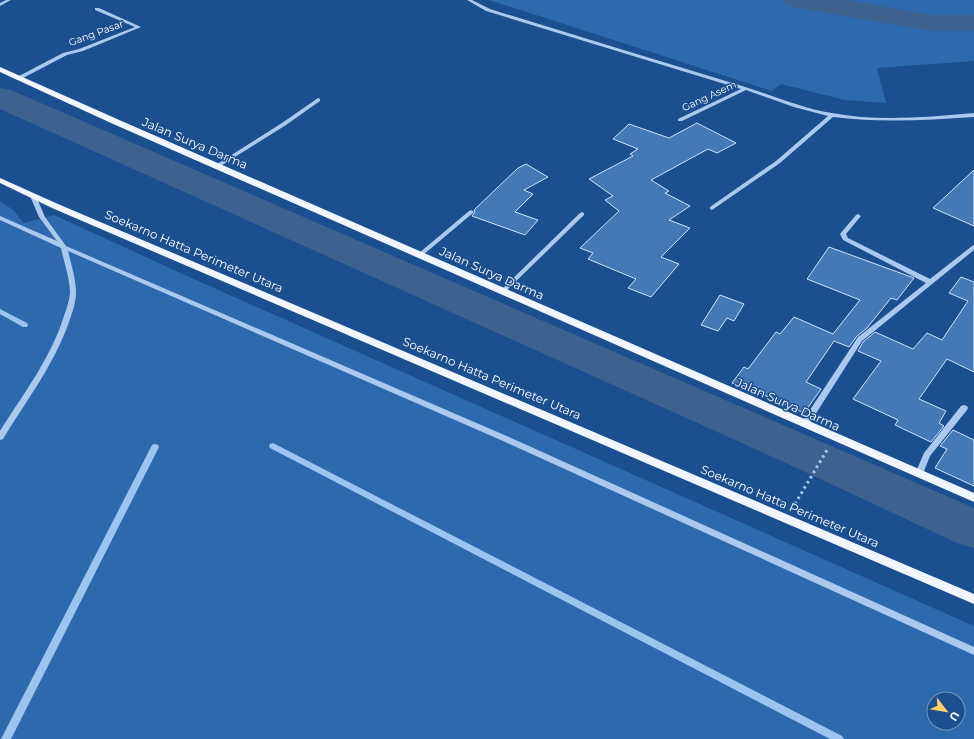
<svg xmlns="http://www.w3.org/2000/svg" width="974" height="739" viewBox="0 0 974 739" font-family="Montserrat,sans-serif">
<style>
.green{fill:#2e69ad;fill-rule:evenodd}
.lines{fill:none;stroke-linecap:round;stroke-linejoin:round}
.stream{fill:#9cc4f0;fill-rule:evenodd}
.river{fill:#3c6290;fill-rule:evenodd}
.building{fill:#4478b7;stroke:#cfe3fa}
.path{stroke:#a9c9ee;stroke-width:3;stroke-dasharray:2.5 3.5;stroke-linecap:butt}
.minor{fill:#a9c9ee;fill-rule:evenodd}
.major{fill:#f0f6ff;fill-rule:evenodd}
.labels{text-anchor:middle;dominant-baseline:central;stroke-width:3;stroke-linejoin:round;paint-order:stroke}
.far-street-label{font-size:10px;fill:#fff;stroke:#1b4f8f}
.street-label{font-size:12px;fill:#fff;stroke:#1b4f8f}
</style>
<rect width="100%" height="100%" fill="#1b4f8f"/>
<path class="green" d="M489 0H974V61L877 68 886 103 845 100 781 84 772 91Z
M0 201 13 210 24 223 54 215 196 280 974 626V739H0ZM934 699H958V723H934Z"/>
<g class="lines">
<path class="stream" d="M0 309 27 323 28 325 27 327H23L0 314Z
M273 443 842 736 844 739H830L270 448 269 446 270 444Z
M155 444 158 445 159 447 11 739H1L151 447 152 445Z"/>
<path class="river" d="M784 0H846L931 15H974V31H931L798 8 788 6Z
M0 88 11 90 974 508V548L957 543 786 463 0 109Z"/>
</g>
<path class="building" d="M697 123 736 143 717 153 708 149 651 180 669 191 665 193 690 206 669 220 690 228 661 257 679 264 651 297 628 288 636 279 588 259 593 253 580 248 619 211 605 200 613 196 589 179 633 156 630 154 638 149 613 139 629 124 669 138Z
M526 164 548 177 524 190 533 194 515 212 538 220 525 235 472 216 475 212 474 210 518 168Z
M974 170V226L933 208Z
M829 247 914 278 897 300 891 298 867 328 857 336 849 347 834 341 806 382 821 389 804 413 757 392 756 394 732 383 744 367 748 369 776 332 780 334 794 317 833 334 860 300 807 279Z
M961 277 974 282V372L947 359 919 399 946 411 939 423 944 426 931 442 895 425 898 420 853 399 881 361 858 351 863 342 875 332 913 349 927 333 942 340 968 301 949 293Z
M720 295 744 304 734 321 727 318 718 331 701 325Z
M953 430 974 440V486L935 468 947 449 940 446Z"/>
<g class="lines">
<path class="path" d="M795 504 827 450"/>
<path class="minor" d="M6 0H11L0 6V3Z
M467 0H472L490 9C573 35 656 60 739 85 770 94 800 108 832 113 879 122 927 117 974 113V117C927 120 880 123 833 117L780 163 712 210 710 209V207L776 161 828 116 794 107 746 90 682 121H678V119L741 89 486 11Z
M95 8H99L141 27 83 51 67 55 21 79H17V77L63 53 79 49 135 27 95 10Z
M318 98 320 99V101L286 125 219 167H215L214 166 282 123Z
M33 194 36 196 45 217 66 246 509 437 974 647V655L503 441 68 251C71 264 76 279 76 293 76 303 72 313 69 322 54 365 26 401 3 439L0 440V431C22 396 48 362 62 322 65 313 69 303 70 293 70 278 64 263 61 248L0 220V216L57 241 39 217 30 196Z
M471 210 474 212 473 213 423 255H419L418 254 419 253 469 211Z
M582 212 584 213V215L505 292H501L500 291 501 290 580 213Z
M858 214 861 216 846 234 848 238 930 279 972 246 974 245V250L862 341 808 426H802L801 424 802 422 858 337 926 283 843 240 840 234 856 215Z
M964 405 967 406 968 408 967 410 930 456 922 476H916L915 474 924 453 961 406Z"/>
<path class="major" d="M0 67 117 119 974 493V502L111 123 0 72Z
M0 178 58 204 974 594V604L52 208 0 183Z"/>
</g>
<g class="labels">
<g class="far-street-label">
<text transform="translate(96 33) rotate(-20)">Gang Pasar</text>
<text transform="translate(709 96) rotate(-25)">Gang Asem</text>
</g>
<g class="street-label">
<text transform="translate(195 143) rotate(23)">Jalan Surya Darma</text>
<text transform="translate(194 251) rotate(23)">Soekarno Hatta Perimeter Utara</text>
<text transform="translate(492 273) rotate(24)">Jalan Surya Darma</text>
<text transform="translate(492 378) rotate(23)">Soekarno Hatta Perimeter Utara</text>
<text transform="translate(788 404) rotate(24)">Jalan Surya Darma</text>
<text transform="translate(790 506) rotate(23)">Soekarno Hatta Perimeter Utara</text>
</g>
</g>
<g transform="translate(946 711) rotate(121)"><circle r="19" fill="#1b4f8f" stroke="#7695bc"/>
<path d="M0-3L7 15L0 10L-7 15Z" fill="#ffd166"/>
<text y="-6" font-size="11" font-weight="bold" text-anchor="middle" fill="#ffffff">U</text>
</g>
</svg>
